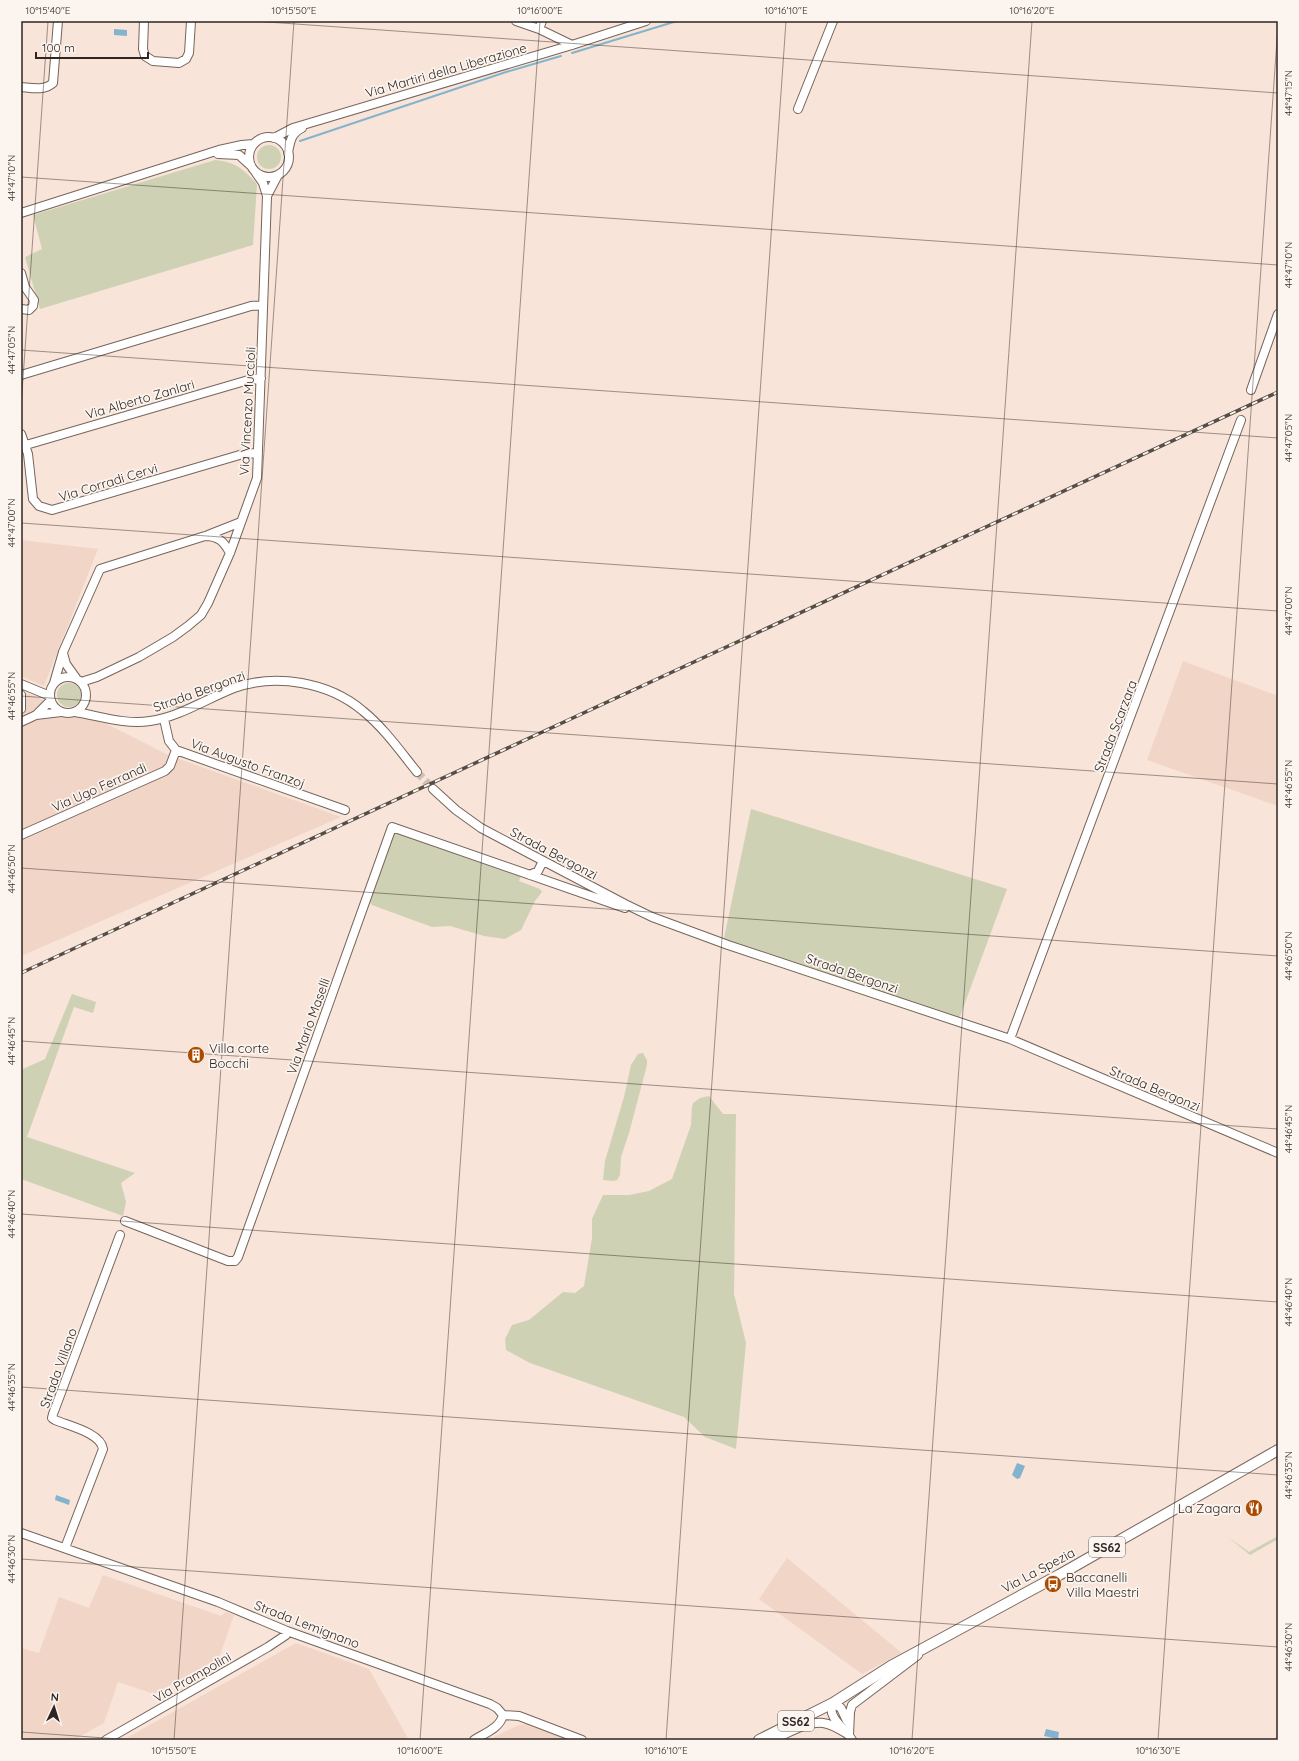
<svg xmlns="http://www.w3.org/2000/svg" width="1299" height="1761" viewBox="0 0 1299 1761" font-family="Quicksand,sans-serif">
<style>
.built{fill:#f1d6c7}
.green{fill:#cfd1b4}
.water{fill:#84b4cd}
.lines{fill:none;stroke-linecap:round;stroke-linejoin:round}
.stream{stroke:#84b4cd;stroke-width:2}
.minor-tunnel{stroke:#d0beb4;stroke-width:8;stroke-dasharray:8 4;stroke-linecap:butt}
.minor-casing{stroke:#77655b;stroke-width:10}
.major-casing{stroke:#77655b;stroke-width:12}
.minor{stroke:#fff;stroke-width:8}
.major{stroke:#fff;stroke-width:10}
.rail-casing{stroke:#574d47;stroke-width:3.5}
.rail{stroke:#fcf4ef;stroke-width:2;stroke-dasharray:6;stroke-linecap:butt}
.ticks{fill:none;stroke:#2e2622;stroke-width:1;stroke-opacity:0.45}
.labels{text-anchor:middle;dominant-baseline:central;stroke-width:3.5;stroke-linejoin:round;paint-order:stroke}
.shield{fill:#fcf4ef;stroke:#6c6460;stroke-width:1}
.shield-label{font-size:12px;font-weight:bold;fill:#2e2622}
.street-label{font-size:13px;fill:#2e2622;stroke:#fcf4ef}
.poi-label{font-size:13px;fill:#2e2622;stroke:#fcf4ef;text-anchor:start}
.neatline{fill:none;stroke:#2e2622;stroke-width:1.5}
.ticks-label{font-size:10px;text-anchor:middle;fill:#2e2622}
</style>
<rect width="100%" height="100%" fill="#f8e4d8"/>
<path class="built" d="M21 540 98 549 44 686 21 676Z
M1183 661 1278 696V806L1147 760Z
M21 691 111 726 168 755 341 817 21 956Z
M787 1558 902 1653 862 1674 759 1599Z
M103 1575 221 1616 226 1612 234 1615 219 1658 154 1694 118 1682 104 1723 74 1740H32L21 1736V1648L39 1653 59 1597 89 1608Z
M296 1643 369 1669 409 1740H123Z
M529 1724 573 1740H488L519 1725Z"/>
<path class="green" d="M257 157a12 12 0 1 1 24 0a12 12 0 1 1-24 0Z
M215 160C236 162 243 169 257 184L253 245 40 309 25 257 42 249 33 215Z
M57 695a12 12 0 1 1 24 0a12 12 0 1 1-24 0Z
M751 809 1007 889 958 1022 723 943Z
M394 830 521 876 519 881 540 889 542 892 535 901 521 930 505 939 484 936 450 926 432 927 372 905 368 900Z
M72 994 96 1002 93 1013 74 1007 27 1137 135 1173 121 1183 126 1202 123 1216 21 1179V1070L45 1059Z
M643 1053 647 1060V1065L629 1133 621 1157 620 1175 617 1180 613 1181 603 1180 605 1161 624 1097 631 1065 638 1054Z
M709 1096 723 1114H736L734 1294 746 1343 736 1449 705 1437 684 1417 530 1363 506 1350 505 1339 512 1325 529 1320 563 1292 575 1293 584 1286 592 1238V1219L603 1195H629L649 1191 672 1179 691 1125 692 1107 693 1103 700 1098Z
M1278 1536V1539L1250 1555 1228 1537 1249 1552Z"/>
<path class="water" d="M114 29 127 30V36L114 35Z
M1017 1463 1025 1466 1020 1478 1017 1479 1012 1475Z
M56 1495 70 1500 69 1505 55 1500Z
M1046 1729 1059 1732 1058 1739 1044 1736Z"/>
<g class="lines">
<path class="stream" d="M572 53 677 21
M300 141 506 72 561 56"/>
<path class="minor-tunnel" d="M417 772 433 789"/>
<defs>
<path id="minor" d="M144 21 143 49 145 56 153 61 179 63 186 59 189 53 191 21
M516 21 539 29 572 45
M539 29 542 21
M21 87C32 88 44 91 53 83L58 21
M798 109 833 21
M249 157a20 20 0 1 1 40 0a20 20 0 1 1-40 0Z
M274 138 293 128 572 45 646 21
M288 153C290 142 291 133 302 128
M218 154 239 155 250 165
M256 173 263 183 267 196 278 175
M21 213 219 150 242 145 253 144
M21 273 25 287 34 300 33 306 29 310 21 309
M21 375 251 306 263 305
M1251 390 1278 314
M21 434 28 454 33 499 39 506 52 510 243 454 258 453
M26 445 245 381 261 378
M208 535 241 522
M63 653 66 664 76 678
M50 695a18 18 0 1 1 36 0a18 18 0 1 1-36 0Z
M81 682 97 677 139 657 173 637 188 626 201 615 208 603 230 553 257 478 267 196
M54 683 63 652 100 569 205 536C219 536 224 542 230 553
M21 684 50 696
M21 695V709
M75 712C100 716 125 725 150 721 179 717 206 699 234 688 276 673 329 682 363 711 384 728 400 751 417 772
M36 715 51 700
M164 719 169 741 176 750 345 810
M21 722 36 715 61 712
M433 789 456 810 481 828 625 904 652 917 728 945 1010 1039 1278 1153
M21 835 165 771 170 766 176 750
M530 875 538 871 543 861
M1010 1039 1241 420
M125 1221 228 1261H235L238 1257 392 827 625 908
M21 1533 218 1602 287 1631 490 1704 497 1708 503 1715
M65 1548 103 1449C101 1433 69 1426 55 1420L52 1418 53 1414 120 1235
M503 1715 519 1716 582 1740
M847 1721 841 1708 833 1703C826 1717 845 1728 852 1740
M849 1735 850 1712 852 1705 918 1655
M106 1740 268 1647 286 1635 287 1631
M474 1740C485 1733 500 1728 503 1715
M772 1740C787 1734 807 1721 823 1723 832 1724 841 1730 849 1735"/>
<path id="major" d="M759 1740 833 1703 891 1666 1059 1575 1278 1450"/>
</defs>
<use href="#minor" class="minor-casing"/>
<use href="#major" class="major-casing"/>
<use href="#minor" class="minor"/>
<use href="#major" class="major"/>
<defs>
<path id="rail" d="M21 973 1278 392"/>
</defs>
<use href="#rail" class="rail-casing"/>
<use href="#rail" class="rail"/>
</g>
<path class="ticks" d="M253 21 1278 93M21 177 1278 265M21 350 1278 438M21 407 48 21M21 523 1278 611M21 696 1278 784M21 868 1278 956M21 1041 1278 1129M21 1214 1278 1302M21 1387 1278 1475M21 1559 1278 1647M21 1732 133 1740M174 1740 294 21M420 1740 540 21M666 1740 786 21M912 1740 1032 21M1158 1740 1278 25"/>
<defs>
<symbol id="building-disc" viewBox="-11 -11 22 22"><circle r="9.5" fill="#ab4b00" stroke="#fcf4ef"/><path d="M-4-6H4V6H1V3H-1V6H-4ZM-2.5-4.3h1.7v1.8h-1.7ZM.8-4.3h1.7v1.8H.8ZM-2.5-1h1.7V.8h-1.7ZM.8-1h1.7V.8H.8Z" fill="#fff"/></symbol>
<symbol id="restaurant-disc" viewBox="-11 -11 22 22"><circle r="9.5" fill="#ab4b00" stroke="#fcf4ef"/><path d="M-5-6h1v4h1v-4h1v4h1v-4h1v5L-1.5 .5V6h-2V.5L-5-1ZM5-6V6H3V1.5H1.5Q1.5-4 5-6Z" fill="#fff"/></symbol>
<symbol id="bus-disc" viewBox="-11 -11 22 22"><circle r="9.5" fill="#ab4b00" stroke="#fcf4ef"/><path d="M-5-6H5V4H4V6H2V4H-2V6H-4V4H-5ZM-3.5-4V0h7V-4ZM-3.5 1.2v1.5H-2V1.2ZM2 1.2v1.5H3.5V1.2Z" fill="#fff"/></symbol>
</defs>
<g fill-rule="evenodd">
<use href="#building-disc" x="186" y="1045" width="20" height="20"/>
<use href="#restaurant-disc" x="1244" y="1498" width="20" height="20"/>
<use href="#bus-disc" x="1043" y="1574" width="20" height="20"/>
</g>
<g class="labels">
<g class="shield">
<rect x="1089" y="1537" width="36" height="20" rx="3"/>
<rect x="778" y="1711" width="36" height="20" rx="3"/>
</g>
<g class="shield-label">
<text x="1107" y="1547">SS62</text>
<text x="796" y="1721">SS62</text>
</g>
<g class="street-label">
<text transform="translate(446 70) rotate(-16)">Via Martiri della Liberazione</text>
<text transform="translate(140 399) rotate(-16)">Via Alberto Zanlari</text>
<text transform="translate(247 411) rotate(-87)">Via Vincenzo Muccioli</text>
<text transform="translate(108 482) rotate(-17)">Via Corradi Cervi</text>
<text transform="translate(199 691) rotate(-20)">Strada Bergonzi</text>
<text transform="translate(1115 726) rotate(-69)">Strada Scarzara</text>
<text transform="translate(248 763) rotate(20)">Via Augusto Franzoj</text>
<text transform="translate(99 787) rotate(-24)">Via Ugo Ferrandi</text>
<text transform="translate(554 853) rotate(28)">Strada Bergonzi</text>
<text transform="translate(852 973) rotate(19)">Strada Bergonzi</text>
<text transform="translate(308 1026) rotate(-70)">Via Mario Maselli</text>
<text transform="translate(1155 1088) rotate(23)">Strada Bergonzi</text>
<text transform="translate(58 1368) rotate(-70)">Strada Villano</text>
<text transform="translate(1038 1570) rotate(-28)">Via La Spezia</text>
<text transform="translate(307 1624) rotate(21)">Strada Lemignano</text>
<text transform="translate(192 1677) rotate(-30)">Via Prampolini</text>
</g>
<g class="poi-label">
<text x="209" y="1048">Villa corte<tspan x="209" dy="15">Bocchi</tspan></text>
<text x="1241" y="1508" text-anchor="end">La Zagara</text>
<text x="1066" y="1577">Baccanelli<tspan x="1066" dy="15">Villa Maestri</tspan></text>
</g>
</g>
<rect width="1299" height="1761" fill="none" stroke="#fcf4ef" stroke-width="44"/>
<g transform="translate(54 1707) rotate(4)" stroke="#fcf4ef" stroke-width="3" paint-order="stroke">
<path d="M0-3L7 15L0 10L-7 15Z" fill="#2e2622"/>
<text y="-6" font-size="11" font-weight="bold" text-anchor="middle" fill="#2e2622">N</text>
</g>
<path d="M36 52v6h112v-6" fill="none" stroke="#2e2622" stroke-width="2"/>
<text x="42" y="52" font-size="12" fill="#2e2622" stroke="#fcf4ef" stroke-width="3" paint-order="stroke">100 m</text>
<rect x="22" y="22" width="1255" height="1717" class="neatline"/>
<g class="ticks-label">
<text x="48" y="14">10°15'40"E</text>
<text x="294" y="14">10°15'50"E</text>
<text x="540" y="14">10°16'00"E</text>
<text x="786" y="14">10°16'10"E</text>
<text x="1032" y="14">10°16'20"E</text>
<text transform="translate(1288 93) rotate(-90)" y="4">44°47'15"N</text>
<text transform="translate(11 178) rotate(-90)" y="4">44°47'10"N</text>
<text transform="translate(1288 265) rotate(-90)" y="4">44°47'10"N</text>
<text transform="translate(11 350) rotate(-90)" y="4">44°47'05"N</text>
<text transform="translate(1288 438) rotate(-90)" y="4">44°47'05"N</text>
<text transform="translate(11 523) rotate(-90)" y="4">44°47'00"N</text>
<text transform="translate(1288 611) rotate(-90)" y="4">44°47'00"N</text>
<text transform="translate(11 696) rotate(-90)" y="4">44°46'55"N</text>
<text transform="translate(1288 784) rotate(-90)" y="4">44°46'55"N</text>
<text transform="translate(11 869) rotate(-90)" y="4">44°46'50"N</text>
<text transform="translate(1288 956) rotate(-90)" y="4">44°46'50"N</text>
<text transform="translate(11 1041) rotate(-90)" y="4">44°46'45"N</text>
<text transform="translate(1288 1129) rotate(-90)" y="4">44°46'45"N</text>
<text transform="translate(11 1214) rotate(-90)" y="4">44°46'40"N</text>
<text transform="translate(1288 1302) rotate(-90)" y="4">44°46'40"N</text>
<text transform="translate(11 1387) rotate(-90)" y="4">44°46'35"N</text>
<text transform="translate(1288 1475) rotate(-90)" y="4">44°46'35"N</text>
<text transform="translate(11 1559) rotate(-90)" y="4">44°46'30"N</text>
<text transform="translate(1288 1647) rotate(-90)" y="4">44°46'30"N</text>
<text x="174" y="1754">10°15'50"E</text>
<text x="420" y="1754">10°16'00"E</text>
<text x="666" y="1754">10°16'10"E</text>
<text x="912" y="1754">10°16'20"E</text>
<text x="1158" y="1754">10°16'30"E</text>
</g>
</svg>
